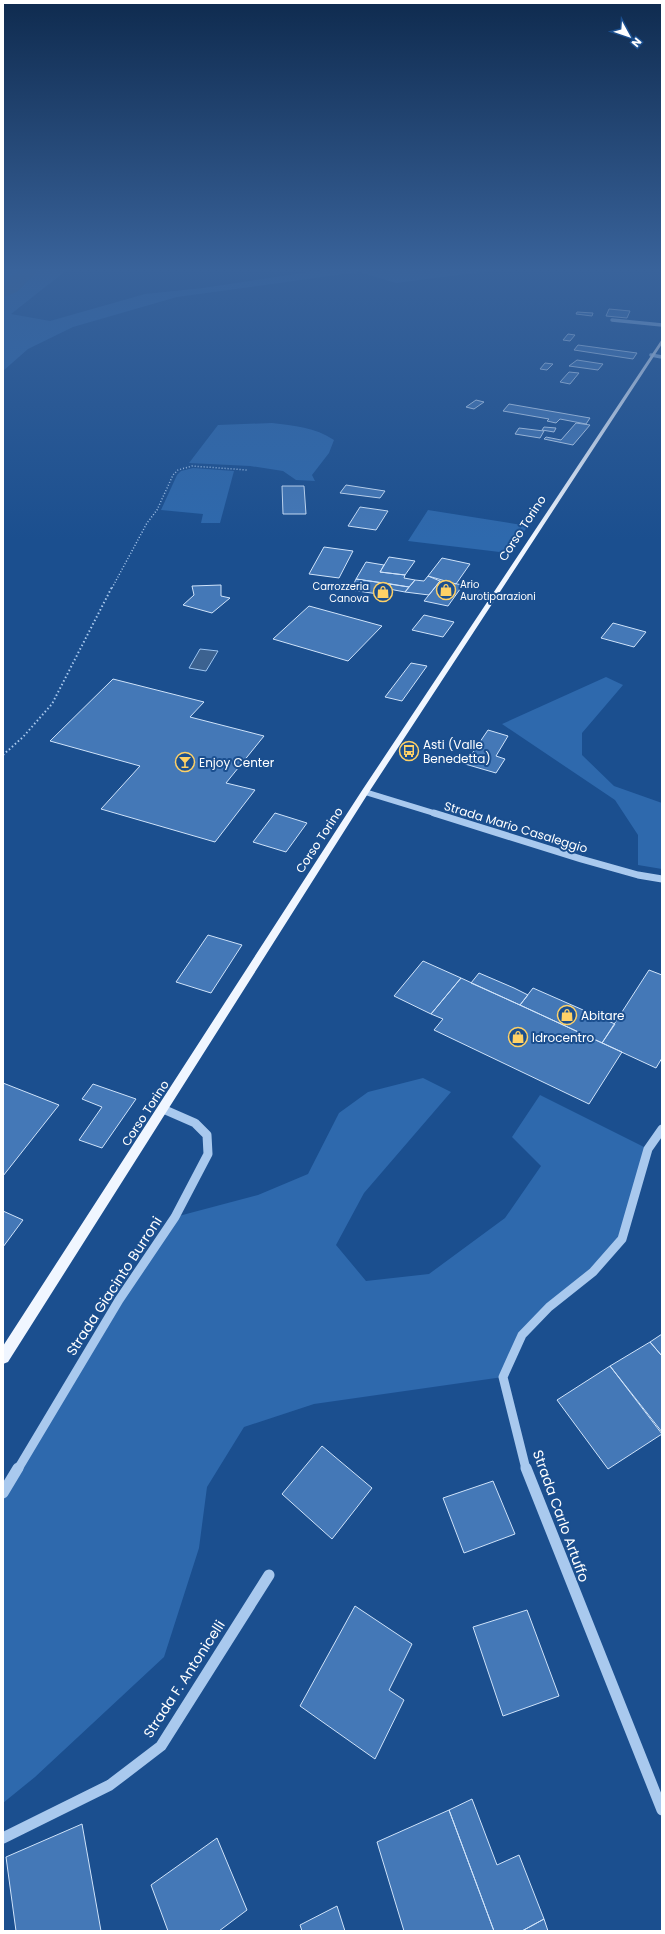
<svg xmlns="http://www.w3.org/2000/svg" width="665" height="1934" viewBox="0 0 665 1934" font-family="Poppins,sans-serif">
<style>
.green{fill:#2e69ad}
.water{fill:#3c6290;stroke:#9cc4f0}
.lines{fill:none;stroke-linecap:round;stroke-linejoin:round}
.river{fill:#3c6290;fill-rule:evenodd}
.building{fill:#4478b7;stroke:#cfe3fa}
.path-far1{stroke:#a9c9ee;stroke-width:1.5;stroke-dasharray:1 2;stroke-linecap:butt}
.path{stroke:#a9c9ee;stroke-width:2;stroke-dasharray:1.5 2.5;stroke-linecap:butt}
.minor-far4{stroke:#a9c9ee;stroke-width:3.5}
.minor-far3{stroke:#a9c9ee;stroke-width:5.5}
.minor-far2{stroke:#a9c9ee;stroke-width:7}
.minor-far1{stroke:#a9c9ee;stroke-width:9}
.minor{stroke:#a9c9ee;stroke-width:11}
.major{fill:#f0f6ff;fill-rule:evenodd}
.labels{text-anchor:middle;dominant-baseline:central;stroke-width:4;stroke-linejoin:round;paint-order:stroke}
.far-poi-label{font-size:10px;fill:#fff;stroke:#1b4f8f;text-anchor:start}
.street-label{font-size:12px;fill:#fff;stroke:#1b4f8f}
.poi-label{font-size:12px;fill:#fff;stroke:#1b4f8f;text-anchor:start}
.near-street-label{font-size:14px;fill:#fff;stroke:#1b4f8f}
</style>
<rect width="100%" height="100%" fill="#1b4f8f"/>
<path class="green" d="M3 269H68L11 314 50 321 145 294 203 288 329 269H507L396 283 359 272 177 297 73 327 28 349 3 371Z
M272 423C294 426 315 427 334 440L329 453 312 475 315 481 296 480 283 471 250 466 189 463 218 425Z
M193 468 234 471 220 523H201L203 514 161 510 177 475 181 471Z
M428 510 528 526 508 553 408 541Z
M606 677 623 685 582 733V755L614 786 662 803V869L638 865V835L615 800 502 724Z
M423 1078 451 1092 364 1193 336 1245 366 1281 429 1274 505 1218 541 1166 512 1137 540 1095 648 1149 622 1239 522 1335 503 1377 314 1404 244 1427 207 1487 199 1548 164 1657 35 1777 3 1803V1493L175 1217 258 1195 308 1174 339 1113 368 1092Z"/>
<path class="water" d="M200 649 218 651 206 671 189 668Z"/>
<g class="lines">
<path class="river" d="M20 269H39L17 292 3 297V285Z"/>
</g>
<path class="building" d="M609 309 630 311 627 318 606 316Z
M577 312 593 313 592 316 576 314Z
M568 334 575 335 570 341 563 340Z
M578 345 637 353 633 359 574 350Z
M577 360 603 364 598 370 569 366Z
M545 363 553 364 547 370 540 369Z
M569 372 579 373 570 384 560 382Z
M476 400 484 402 474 409 466 407Z
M509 404 590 418 586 424 560 419 556 423 547 421 549 419 503 411Z
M576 423 590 425 573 445 544 439 546 437 561 440Z
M544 427 556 428 554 432 542 430Z
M519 428 544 431 540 438 515 434Z
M346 485 385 491 380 498 340 493Z
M282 486H304L306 514H283Z
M360 507 388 511 376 530 348 526Z
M324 547 353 551 339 578 309 574Z
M389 557 415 561 405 575 380 572Z
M442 558 470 564 456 584 428 576Z
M366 562 384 565 380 572 405 575 404 578 415 580 409 587 356 579Z
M428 576 440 581 429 595 405 592 415 580 424 581Z
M356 579 391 584 385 595 351 590Z
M440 581 463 585 448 606 424 601Z
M391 584 409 587 405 592 389 589Z
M221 585V596L230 598 212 613 183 605 194 595 192 586Z
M309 606 382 626 348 661 273 639Z
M424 615 454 622 443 637 412 630Z
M613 623 646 632 634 647 601 638Z
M411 663 427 666 402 701 385 697Z
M113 679 204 702 190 717 264 736 226 783 255 790 215 842 101 809 140 766 50 741Z
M488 730 508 736 496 756 505 759 496 773 465 764Z
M275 813 307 823 286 852 253 842Z
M208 935 242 945 211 993 176 982Z
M423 961 461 978 431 1014 394 996Z
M649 970 662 975V1058L656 1068 602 1043Z
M479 973 514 988 528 995 520 1005 471 983Z
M461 978 622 1052 589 1104 434 1030 443 1019 431 1014Z
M533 988 615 1024 602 1043 520 1005Z
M3 1083 59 1105 3 1176Z
M93 1084 136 1099 102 1148 79 1140 102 1107 82 1099Z
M3 1211 23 1220 3 1247Z
M662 1334V1356L650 1342Z
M650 1342 662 1356V1432L610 1366Z
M610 1366 662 1434 608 1469 557 1400Z
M322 1446 372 1488 332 1539 282 1494Z
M493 1481 515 1534 464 1553 443 1498Z
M355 1606 412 1644 389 1690 404 1700 375 1759 300 1706Z
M527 1610 559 1696 503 1716 473 1627Z
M472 1799 497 1865 519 1855 544 1919 522 1931H494L449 1810Z
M449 1810 494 1931H404L377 1842Z
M82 1824 101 1931H16L6 1857Z
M217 1838 247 1910 219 1931H168L151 1885Z
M337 1906 345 1931H302L300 1925Z
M544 1919 548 1931H522Z"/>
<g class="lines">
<path class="path-far1" d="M112 588 147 523 157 510 173 475 178 470 192 466 247 470"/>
<path class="path" d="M3 755 23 737 52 704 112 587"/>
<path class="minor-far4" d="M612 320 662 325
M651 355 662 357"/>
<path class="minor-far3" d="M365 792 437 814"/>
<path class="minor-far2" d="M434 813 581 859 638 875 662 879"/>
<path class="minor-far1" d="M18 1469 119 1300 175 1217 208 1154 207 1135 195 1123 163 1109
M526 1469 503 1377 522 1335 549 1307 593 1272 622 1239 648 1149 662 1129"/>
<path class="minor" d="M526 1468 662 1810
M3 1493 18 1468
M3 1838 110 1785 161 1746 269 1575"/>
<path class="major" d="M662 339V344L369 792 8 1362 3 1364V1346L361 792Z"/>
</g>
<linearGradient id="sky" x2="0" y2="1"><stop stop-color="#0f2b4f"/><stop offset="0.5" stop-color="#39639b"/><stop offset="1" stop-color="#39639b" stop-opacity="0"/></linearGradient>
<rect width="665" height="540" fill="url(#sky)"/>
<defs>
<symbol id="shop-ring" viewBox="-11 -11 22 22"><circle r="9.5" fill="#1b4f8f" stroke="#ffd166" stroke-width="1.5"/><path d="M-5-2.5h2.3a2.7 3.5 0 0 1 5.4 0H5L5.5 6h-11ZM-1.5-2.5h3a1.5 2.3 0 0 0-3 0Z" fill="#ffd166"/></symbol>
<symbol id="bus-ring" viewBox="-11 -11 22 22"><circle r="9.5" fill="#1b4f8f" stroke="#ffd166" stroke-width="1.5"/><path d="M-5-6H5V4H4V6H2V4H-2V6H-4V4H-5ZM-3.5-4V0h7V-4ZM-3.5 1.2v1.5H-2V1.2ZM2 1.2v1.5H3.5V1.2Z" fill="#ffd166"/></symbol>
<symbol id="bar-ring" viewBox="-11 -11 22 22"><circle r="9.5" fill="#1b4f8f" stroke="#ffd166" stroke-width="1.5"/><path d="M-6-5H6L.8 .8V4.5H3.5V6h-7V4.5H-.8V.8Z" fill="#ffd166"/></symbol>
</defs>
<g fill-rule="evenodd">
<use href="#shop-ring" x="435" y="579" width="22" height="22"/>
<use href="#shop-ring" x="372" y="581" width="22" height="22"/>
<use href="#bus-ring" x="398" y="740" width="22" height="22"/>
<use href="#bar-ring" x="174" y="751" width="22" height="22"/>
<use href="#shop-ring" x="556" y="1004" width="22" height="22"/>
<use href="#shop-ring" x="507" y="1026" width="22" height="22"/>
</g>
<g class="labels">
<g class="far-poi-label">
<text x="460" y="584">Ario<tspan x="460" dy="12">Aurotiparazioni</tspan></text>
<text x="369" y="586" text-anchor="end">Carrozzeria<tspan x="369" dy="12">Canova</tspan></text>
</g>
<g class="street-label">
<text transform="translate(522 528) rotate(-57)">Corso Torino</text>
<text transform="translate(516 827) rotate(17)">Strada Mario Casaleggio</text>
<text transform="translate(319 840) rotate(-57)">Corso Torino</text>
<text transform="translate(145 1113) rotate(-57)">Corso Torino</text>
</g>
<g class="poi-label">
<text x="423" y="744">Asti (Valle<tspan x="423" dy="14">Benedetta)</tspan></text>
<text x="199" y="762">Enjoy Center</text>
<text x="581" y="1015">Abitare</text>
<text x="532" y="1037">Idrocentro</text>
</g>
<g class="near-street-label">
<text transform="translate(114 1286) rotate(-57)">Strada Giacinto Burroni</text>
<text transform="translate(561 1516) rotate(70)">Strada Carlo Artuffo</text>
<text transform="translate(184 1679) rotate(-57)">Strada F. Antonicelli</text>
</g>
</g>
<rect width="665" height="1934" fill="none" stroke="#ffffff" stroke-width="8"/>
<g transform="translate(629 36) rotate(130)" stroke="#1b4f8f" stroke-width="3" paint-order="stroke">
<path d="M0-3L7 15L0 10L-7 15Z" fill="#ffffff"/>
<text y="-6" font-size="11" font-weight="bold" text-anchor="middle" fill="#ffffff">N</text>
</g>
</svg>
